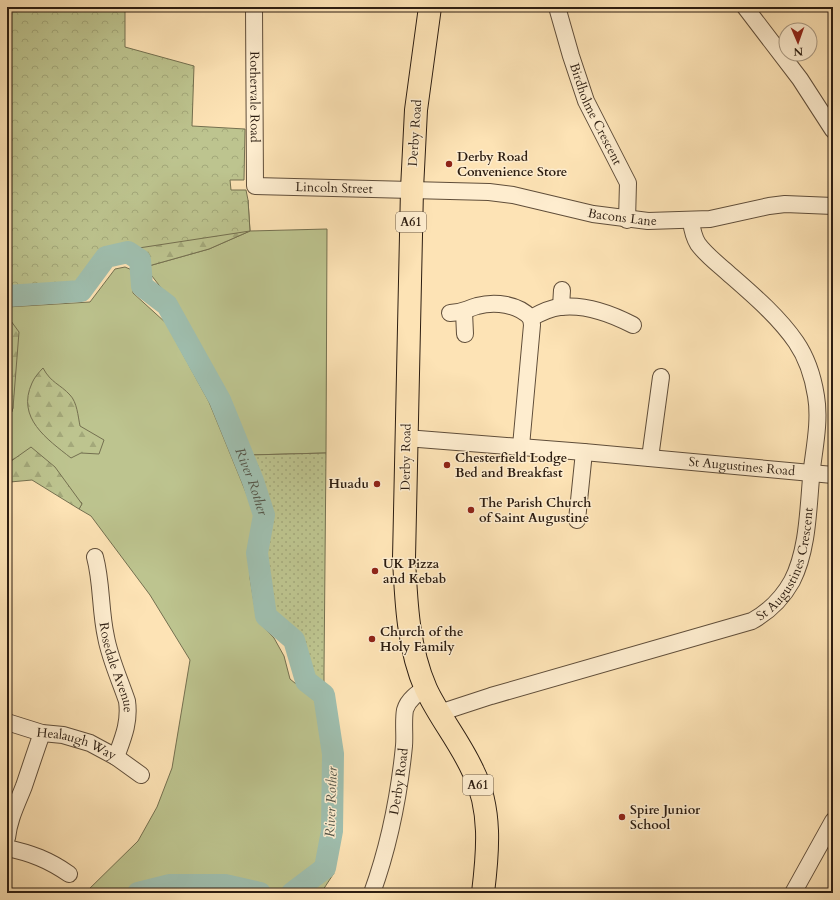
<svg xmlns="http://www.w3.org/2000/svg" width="840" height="900" viewBox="0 0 840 900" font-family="Cardo,serif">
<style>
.grass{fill:#bdc48f;stroke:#747050}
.forest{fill:url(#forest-firs);stroke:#747050}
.park{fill:url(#park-crowns);stroke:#747050}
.garden{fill:url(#garden-dots);stroke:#747050}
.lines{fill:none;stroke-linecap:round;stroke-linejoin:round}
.river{stroke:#9fbeae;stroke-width:22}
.minor-casing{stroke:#604e3a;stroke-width:18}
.highway-casing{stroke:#2c1d11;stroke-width:24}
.minor{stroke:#feedcf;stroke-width:16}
.highway{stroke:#fde3b5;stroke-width:22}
.poi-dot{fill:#8f2418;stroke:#feedcf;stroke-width:1.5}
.labels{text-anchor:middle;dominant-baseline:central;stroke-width:3;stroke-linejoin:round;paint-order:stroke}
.shield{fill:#feedcf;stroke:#6b5b4a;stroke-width:1}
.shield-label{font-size:12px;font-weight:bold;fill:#2c1d11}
.street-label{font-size:13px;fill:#2c1d11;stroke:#feedcf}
.poi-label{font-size:13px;font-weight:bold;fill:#2c1d11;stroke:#feedcf;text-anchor:start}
.water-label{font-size:14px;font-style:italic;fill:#545548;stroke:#feedcf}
</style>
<defs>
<pattern id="forest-firs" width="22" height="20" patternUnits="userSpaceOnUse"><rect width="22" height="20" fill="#bdc48f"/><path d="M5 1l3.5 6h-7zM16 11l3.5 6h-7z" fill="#a3a87a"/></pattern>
<pattern id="park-crowns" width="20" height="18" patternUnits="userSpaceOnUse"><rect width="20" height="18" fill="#bdc48f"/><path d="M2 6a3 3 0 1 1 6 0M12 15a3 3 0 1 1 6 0" fill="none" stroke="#a3a87a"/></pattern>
<pattern id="garden-dots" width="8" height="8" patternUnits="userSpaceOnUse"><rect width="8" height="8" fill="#bdc48f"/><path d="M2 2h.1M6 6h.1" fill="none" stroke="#a3a87a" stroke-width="1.8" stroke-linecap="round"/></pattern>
</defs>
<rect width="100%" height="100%" fill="#fde3b5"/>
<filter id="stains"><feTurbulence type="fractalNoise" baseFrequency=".005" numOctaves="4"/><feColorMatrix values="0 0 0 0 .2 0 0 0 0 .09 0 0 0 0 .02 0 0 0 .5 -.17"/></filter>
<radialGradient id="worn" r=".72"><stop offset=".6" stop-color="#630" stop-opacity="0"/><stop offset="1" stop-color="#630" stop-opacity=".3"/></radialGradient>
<path class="grass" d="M327 229 326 453 250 455 228 402 172 302 145 267 209 249 250 231Z
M125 267 132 270 133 293 166 323 209 402 254 512 250 578 257 620 274 638 284 656 290 679 312 697 318 699 325 753 326 828 319 864 334 873 321 893H85L138 841 157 807 172 768 190 660 150 595 91 516 79 509 82 503 15 458 7 464V426L13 408 11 322 7 321V307L90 302 115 269Z"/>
<path class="forest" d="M248 200 250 231 209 249 145 267 146 259 140 247 123 242Z
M7 321H11L19 332 13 408 7 426Z
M43 368C51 383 60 384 70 395 77 402 78 416 80 426L104 440 99 454 81 453 71 458C47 439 16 418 32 383 34 378 39 372 43 368Z
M31 447 55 467 82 504 79 509 32 480 10 482 7 474V464Z"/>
<path class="park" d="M7 7H125V47L194 66 192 126 245 129 244 180H230L231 190H246L248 200 250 231 106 253 80 285 7 288Z"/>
<path class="garden" d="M326 453 324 671V685L312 677 300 636 274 614 265 554 270 518 269 507 250 455Z"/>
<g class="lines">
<g class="river">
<path id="s1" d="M7 296 81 291 106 257 128 252 140 260 142 286 167 305 220 400 253 481 264 515 257 553 266 616 294 640 306 681 324 695 333 754 332 831 325 868 292 893"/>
<path d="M138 893 170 885H225L260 893"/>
</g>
<defs>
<g id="minor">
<path id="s2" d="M254 7 255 186 489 192 513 195 593 214 648 221 710 219 769 206 785 204 833 206"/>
<path id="s3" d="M557 7 571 56 586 101 628 183 627 220"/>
<path d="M745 7 800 79 833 130"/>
<path d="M561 307 562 290"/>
<path d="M464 312 465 334"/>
<path d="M450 313C465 312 464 310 477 306 495 301 518 304 531 318"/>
<path d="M531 318C540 313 550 308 560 307 584 304 612 314 633 325"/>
<path id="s4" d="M406 438 584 452 833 475"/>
<path d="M521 446 532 325 531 318"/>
<path d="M650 458 661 377"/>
<path d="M577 520 584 452"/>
<path id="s5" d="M95 557C102 583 100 610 106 637 110 659 120 680 127 701 130 722 123 738 116 757"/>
<path id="s6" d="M439 713 491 696 752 621C770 611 782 599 792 581 809 548 808 504 812 468 815 445 820 419 816 396 813 377 807 358 796 342 778 316 752 294 728 273 718 264 706 255 698 244 693 236 692 229 691 221"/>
<path id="s7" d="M7 722 42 733 63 735 90 743 116 757 141 775"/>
<path d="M7 838C9 819 17 804 24 786 30 768 36 750 42 733"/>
<path d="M7 848C31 853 49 860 69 874"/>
<path id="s8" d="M372 893C389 846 399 796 404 746 405 735 403 721 405 710 408 699 418 693 426 688"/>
<path d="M793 893 833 821"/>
</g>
<path id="highway" d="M430 7 416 110 412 189 404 558C406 601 408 648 426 689 439 717 460 742 473 771 492 809 488 852 483 893"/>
</defs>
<use href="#minor" class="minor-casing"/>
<use href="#highway" class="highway-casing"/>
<use href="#minor" class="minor"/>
<use href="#highway" class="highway"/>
</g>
<g class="poi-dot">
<circle cx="449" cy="164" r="4"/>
<circle cx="447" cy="465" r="4"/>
<circle cx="377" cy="484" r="4"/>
<circle cx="471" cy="510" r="4"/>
<circle cx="375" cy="571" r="4"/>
<circle cx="372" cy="639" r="4"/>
<circle cx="622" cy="817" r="4"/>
</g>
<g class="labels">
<g class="shield">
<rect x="396" y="212" width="30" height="20" rx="3"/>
<rect x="463" y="775" width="30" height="20" rx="3"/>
</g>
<g class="shield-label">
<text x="411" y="222">A61</text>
<text x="478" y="785">A61</text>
</g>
<g class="street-label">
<text stroke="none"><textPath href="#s2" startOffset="90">Rothervale Road</textPath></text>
<text stroke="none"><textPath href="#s3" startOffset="114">Birdholme Crescent</textPath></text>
<text transform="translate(415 133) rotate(-86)">Derby Road</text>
<text stroke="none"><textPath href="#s2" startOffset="258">Lincoln Street</textPath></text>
<text stroke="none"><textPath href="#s2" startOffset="549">Bacons Lane</textPath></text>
<text transform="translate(406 457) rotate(-89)">Derby Road</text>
<text stroke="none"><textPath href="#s4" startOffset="337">St Augustines Road</textPath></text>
<text stroke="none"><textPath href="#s6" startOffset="396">St Augustines Crescent</textPath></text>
<text stroke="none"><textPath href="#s5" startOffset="113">Rosedale Avenue</textPath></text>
<text stroke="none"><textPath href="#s7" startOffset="73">Healaugh Way</textPath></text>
<text stroke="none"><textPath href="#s8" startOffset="115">Derby Road</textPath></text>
</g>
<g class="poi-label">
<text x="457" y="157">Derby Road<tspan x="457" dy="15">Convenience Store</tspan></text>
<text x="455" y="458">Chesterfield Lodge<tspan x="455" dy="15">Bed and Breakfast</tspan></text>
<text x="369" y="484" text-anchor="end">Huadu</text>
<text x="479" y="503">The Parish Church<tspan x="479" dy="15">of Saint Augustine</tspan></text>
<text x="383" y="564">UK Pizza<tspan x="383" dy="15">and Kebab</tspan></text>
<text x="380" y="632">Church of the<tspan x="380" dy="15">Holy Family</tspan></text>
<text x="630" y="810">Spire Junior<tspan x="630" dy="15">School</tspan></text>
</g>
<g class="water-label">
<text stroke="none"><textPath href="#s1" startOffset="407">River Rother</textPath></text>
<text transform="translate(331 802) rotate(-88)">River Rother</text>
</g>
</g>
<rect width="840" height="900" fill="none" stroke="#fde3b5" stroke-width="24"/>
<rect x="8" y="8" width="824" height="884" fill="none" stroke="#2c1d11" stroke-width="2"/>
<rect x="12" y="12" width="816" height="876" fill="none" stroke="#2c1d11"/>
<g transform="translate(798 42) rotate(178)"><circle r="19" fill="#feedcf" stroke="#aa9a83"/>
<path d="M0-3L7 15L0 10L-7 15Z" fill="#8f2418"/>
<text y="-6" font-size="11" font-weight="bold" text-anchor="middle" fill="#2c1d11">N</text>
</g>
<rect width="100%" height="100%" filter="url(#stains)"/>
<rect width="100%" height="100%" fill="url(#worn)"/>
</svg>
